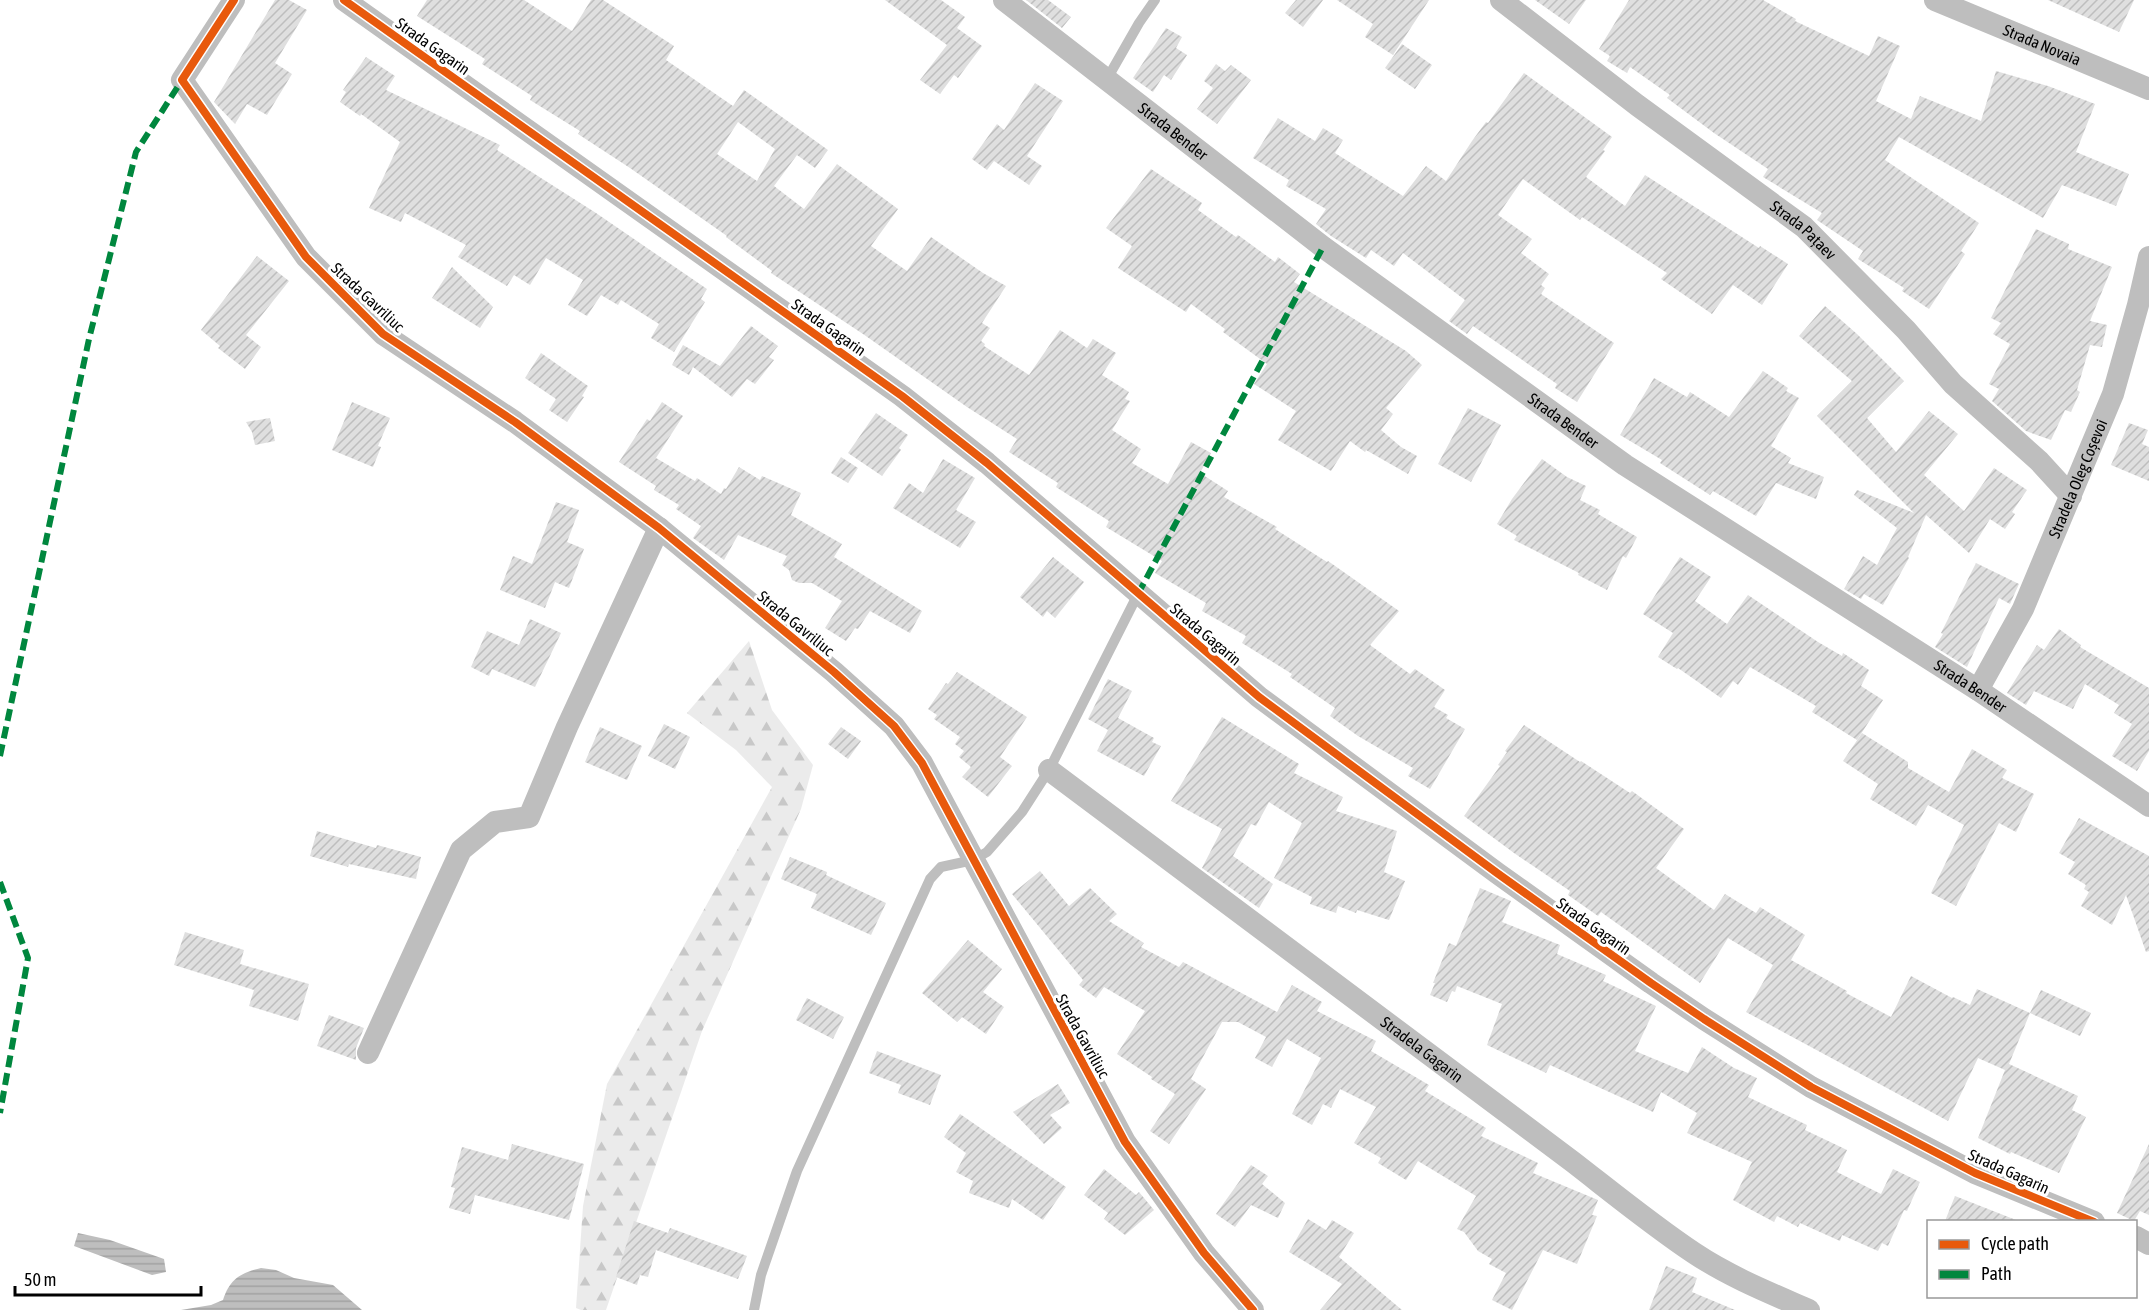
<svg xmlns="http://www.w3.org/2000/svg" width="2149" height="1310" viewBox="0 0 2149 1310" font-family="'Asap Condensed',sans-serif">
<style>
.forest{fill:url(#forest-firs)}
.water{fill:url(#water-rules)}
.building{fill:url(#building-hatch);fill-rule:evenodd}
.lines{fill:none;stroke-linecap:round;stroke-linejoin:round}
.service{stroke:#bebebe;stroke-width:10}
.minor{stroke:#bebebe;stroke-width:22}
.quiet{stroke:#00873e;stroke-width:6;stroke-dasharray:12 6;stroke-linecap:butt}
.cycleway-casing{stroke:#fff;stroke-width:11}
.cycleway{stroke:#e8590c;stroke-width:8}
.labels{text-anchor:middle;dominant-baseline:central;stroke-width:6;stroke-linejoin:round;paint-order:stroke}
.street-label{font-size:16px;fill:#000;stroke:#fff}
</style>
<defs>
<pattern id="forest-firs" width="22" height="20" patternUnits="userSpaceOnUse" patternTransform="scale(1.5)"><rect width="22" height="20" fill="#ebebeb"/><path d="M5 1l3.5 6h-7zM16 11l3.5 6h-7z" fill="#c8c8c8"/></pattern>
<pattern id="water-rules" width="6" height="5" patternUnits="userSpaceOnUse" patternTransform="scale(1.5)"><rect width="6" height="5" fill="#bebebe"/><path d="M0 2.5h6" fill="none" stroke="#a2a2a2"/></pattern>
<pattern id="building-hatch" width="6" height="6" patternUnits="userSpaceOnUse" patternTransform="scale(1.5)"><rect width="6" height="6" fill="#dfdfdf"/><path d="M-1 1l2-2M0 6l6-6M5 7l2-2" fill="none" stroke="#bebebe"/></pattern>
</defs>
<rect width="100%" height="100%" fill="#fff"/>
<path class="forest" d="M749 641 772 710 813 765 801 809 702 1031 606 1310H581L576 1308 583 1206 607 1084 772 787 736 750 687 713Z"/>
<path class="water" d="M78 1233 110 1240 164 1259 166 1272 152 1275 74 1246Z
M261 1268 276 1270 294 1278 333 1285 362 1310H181L211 1305 223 1300C230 1279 240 1273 261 1268Z"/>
<path class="building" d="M275 0H289L307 10 275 63 292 74 267 115 247 104 235 124 214 102Z
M427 0H524L572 31 591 0H603L674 46 666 60 733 106 744 90 828 150 815 168 797 155 774 186 804 209 837 164 898 209 871 246 907 271 931 237 983 273 1006 286 982 323 990 328 981 341 985 344 984 346 1029 375 1060 330 1087 348 1093 339 1116 353 1102 375 1129 392 1125 399 1130 401 1112 430 1141 449 1132 463 1168 484 1191 442 1211 453 1200 473 1228 491 1224 497 1277 527 1275 529 1327 562 1328 561 1399 611 1370 645 1410 674 1415 669 1445 690 1434 707 1448 715 1446 718 1465 729 1430 789 1408 776 1413 768 1358 736 1330 716 1335 708 1290 677 1292 674 1242 643 1246 636 1202 611 1206 603 1155 573 1162 561 1106 527 1109 521 1056 487 1058 483 1009 452 1017 439 967 407 863 334 771 273 772 271 726 237 727 236 630 168 578 134 580 131 530 100 532 96 482 64 485 59 417 16ZM738 122 775 149 757 181 717 154Z
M885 0H941L965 17 957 28 982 46 958 78 954 75 940 94 920 80 947 45Z
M1026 0H1048L1071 17 1062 28Z
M1296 0H1323L1303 27 1285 13Z
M1337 0H1429L1393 55 1365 37 1373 24Z
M1535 0H1586L1569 24Z
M1629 0H1763L1796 19 1795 21 1869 56 1878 36 1900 46 1876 101 1911 119 1920 96 1981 121 1996 71 2048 86 2095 104 2076 152 2129 174 2116 206 2062 185 2043 218 1899 137 1885 160 1979 223 1961 251 1965 254 1929 309 1902 291 1904 288 1858 259 1863 251 1817 220 1822 213 1763 177 1768 169 1714 133 1667 98 1670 95 1630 67 1627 73 1607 61 1610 56 1599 49Z
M2048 0H2134L2119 32Z
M1166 28 1182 37 1176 48 1187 55 1171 80 1164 75 1153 92 1133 78Z
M1402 44 1432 65 1415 89 1385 68Z
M366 57 395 76 386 90 500 145 497 150 596 213 707 289 701 299 705 302 674 352 651 338 659 324 621 300 618 305 601 295 587 316 568 305 583 280 546 258 530 285 514 275 507 286 458 257 466 245 405 213 401 222 369 208 400 142 361 114 360 116 340 102 346 92 343 90Z
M1216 64 1225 71 1231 65 1251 80 1217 124 1197 109 1213 88 1204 81Z
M1524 73 1612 137 1603 150 1605 151 1586 177 1625 206 1645 175 1759 248 1760 246 1788 264 1762 305 1733 285 1712 314 1661 279 1667 273 1582 217 1580 220 1523 179 1498 215 1532 239 1521 253 1549 274 1541 285 1545 288 1541 294 1614 343 1577 402 1555 388 1557 384 1473 326 1467 334 1449 321 1465 300 1403 253 1394 266 1371 250 1366 258 1331 236 1316 224 1326 209 1286 186 1289 180 1253 158 1278 118 1315 141 1323 128 1343 140 1335 153 1403 196 1426 166 1446 181 1472 141 1486 122 1488 123Z
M1035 83 1063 101 1027 156 1042 166 1029 185 994 161 987 170 972 159 997 124 1004 130Z
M1151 169 1202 203 1198 210 1236 237 1238 235 1275 262 1278 257 1300 274 1294 282 1406 351 1422 365 1386 408 1393 414 1381 430 1401 447 1417 456 1408 474 1366 450 1365 452 1350 441 1331 471 1278 440 1296 411 1254 384 1267 364 1223 332 1225 329 1191 304 1186 312 1118 268 1132 246 1106 228Z
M2036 229 2069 244 2068 249 2112 267 2090 321 2107 325 2102 347 2090 345 2077 390 2080 392 2071 412 2065 410 2051 440 2026 431 1992 401 1999 389 1989 384 2010 344 1993 334 2001 323 1991 318Z
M257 256 289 281 246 335 261 347 245 369 218 348 220 346 201 330Z
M452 267 493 307 480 328 432 298Z
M1825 306 1857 334 1904 381 1867 418 1896 452 1929 411 1958 434 1924 475 1964 511 1994 468 2027 490 2012 512 2015 514 2005 529 1990 519 1969 553 1926 515 1908 557 1909 558 1883 605 1864 594 1861 599 1844 589 1863 556 1877 565 1897 528 1854 495 1857 490 1914 513 1817 416 1852 381 1799 336Z
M751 326 778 346 769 357 774 360 755 384 747 379 732 397 693 367 689 375 672 365 683 345 720 366Z
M541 353 588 386 582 396 584 397 567 422 549 410 556 399 525 378Z
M1763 371 1788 388 1786 391 1799 398 1771 446 1791 458 1788 463 1824 477 1816 499 1776 483 1756 516 1713 491 1710 495 1660 463 1662 460 1620 435 1654 378 1687 397 1690 392 1729 417Z
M352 402 390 418 378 446 381 447 373 467 332 450Z
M662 402 683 416 656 458 695 481 697 478 721 494 724 488 726 489 739 467 760 480 762 476 801 493 791 515 842 544 834 557 922 611 910 633 870 611 858 629 855 628 846 641 825 628 842 601 812 583H799L792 580 789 570 782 565 787 556 738 535 724 560 693 538 701 526 676 509 679 505 654 490 656 486 619 462 647 419 650 421Z
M1468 408 1501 425 1471 482 1438 464Z
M876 413 908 435 899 448 901 450 882 476 848 453Z
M270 418 275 441 255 445 252 432 246 422Z
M2129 423 2148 430 2142 444 2149 447V481L2111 465Z
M841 457 858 468 848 483 831 473Z
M943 459 975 478 956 510 976 522 960 548 893 508 909 483 923 493Z
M1542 459 1567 477 1586 486 1580 500 1600 510 1598 514 1637 537 1626 558 1623 556 1607 590 1578 575 1579 573 1514 540 1517 536 1497 524 1512 499Z
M556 502 579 510 567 542 584 549 569 588 555 582 545 608 500 590 513 556 532 564Z
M1053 557 1084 582 1055 618 1047 611 1043 617 1020 597Z
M1680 557 1711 577 1695 601 1727 624 1748 595 1818 642 1842 656 1843 653 1869 670 1861 686 1883 700 1857 740 1812 712 1816 706 1750 667 1738 685 1733 681 1721 698 1678 668 1677 669 1658 657 1673 633 1643 614Z
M1976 563 2019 584 2010 604 1999 598 1967 667 1935 647 1943 634 1941 633Z
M530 619 561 633 535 687 492 669 489 676 471 667 487 631 519 645Z
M2059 629 2081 645 2080 647 2149 688V751L2137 771 2112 756 2132 724 2114 713 2119 705 2085 684 2073 709 2034 691 2026 705 2007 693 2037 645 2044 650Z
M957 672 1027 717 1000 757 1012 766 988 797 962 777 971 767 959 757 964 751 955 744 960 737 934 719 937 715 928 709 946 683 948 684Z
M1108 679 1132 691 1118 718 1154 738 1152 742 1161 746 1144 776 1097 751 1108 730 1088 719Z
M1222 717 1299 764 1294 773 1343 797 1336 811 1397 831 1384 872 1405 881 1389 920 1357 910 1356 913 1338 906 1336 913 1310 904 1312 897 1274 878 1302 823 1269 802 1256 826 1251 824 1233 856 1273 884 1259 908 1202 868 1222 829 1171 801Z
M664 724 690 737 675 769 648 756Z
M1524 725 1580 762 1581 761 1630 793 1632 791 1684 829 1656 868 1714 910 1725 894 1756 913 1760 907 1805 935 1791 960 1847 991 1846 993 1891 1017 1911 976 1952 998 1953 997 1970 1005 1977 989 2030 1013 2041 990 2091 1013 2080 1036 2030 1013 2009 1064 2078 1096 2072 1110 2086 1117 2059 1173 2011 1152 2010 1154 1978 1138 2005 1070 1978 1058 1948 1121 1746 1012 1773 965 1728 938 1700 983 1601 912 1598 916 1568 895 1570 891 1514 853 1464 816 1500 766 1498 765 1507 752 1505 751Z
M600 727 642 746 627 780 585 762Z
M841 727 861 741 848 759 828 744Z
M1862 733 1908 762V768L1949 792 1972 749 2007 770 2002 778 2034 794 2016 832 1999 823 1956 906 1931 893 1964 825 1928 805 1916 826 1870 799 1878 784 1843 761Z
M2079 818 2149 856V951L2146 952 2126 895 2112 925 2081 906 2089 892 2084 889 2086 885 2068 874 2075 862 2059 853Z
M317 831 376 848 377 845 421 857 416 879 349 864 348 867 310 856Z
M790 857 827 872 826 875 886 903 871 935 811 908 817 894 781 879Z
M1040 871 1069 906 1090 888 1117 914 1109 921 1144 943 1141 947 1179 967 1183 962 1277 1012 1292 985 1322 1002 1317 1011 1376 1041 1371 1051 1429 1085 1425 1091 1486 1128 1481 1136 1538 1163 1533 1173 1598 1200 1592 1215 1597 1216 1577 1264 1543 1250 1512 1310 1492 1300 1506 1273 1489 1264 1492 1259 1478 1251 1464 1232 1457 1229 1476 1196 1418 1161 1406 1180 1378 1163 1381 1158 1354 1143 1376 1107 1340 1089 1331 1108 1323 1104 1312 1125 1292 1114 1321 1058 1287 1039 1272 1067 1255 1058 1266 1037 1238 1022H1222L1191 1079 1206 1089 1169 1144 1150 1131 1175 1094 1151 1079 1152 1077 1117 1054 1145 1011 1104 987 1096 998 1079 985 1083 980 1012 894Z
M1480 888 1511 901 1502 922 1560 945 1557 954 1606 975 1603 981 1656 1006 1635 1051 1688 1073 1702 1047 1734 1068 1757 1078 1748 1097 1807 1125 1805 1130 1847 1150 1837 1172 1881 1194 1893 1169 1920 1182 1907 1211 1904 1210 1888 1246 1882 1243 1878 1251 1842 1235 1840 1241 1800 1223 1798 1227 1777 1216 1774 1222 1733 1200 1752 1162 1687 1133 1697 1113 1661 1092 1653 1112 1550 1065 1546 1073 1487 1045 1502 1004 1457 986 1455 992 1452 991 1447 1002 1430 995 1435 983H1433L1449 943 1456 946Z
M185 932 244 950 240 964 309 984 298 1021 249 1006 254 990 174 965Z
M968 940 1002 969 983 992 1004 1007 986 1034 962 1017 957 1022 922 993Z
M807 998 844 1017 833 1039 796 1020Z
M329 1015 364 1028 356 1048V1060L317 1046Z
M877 1051 941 1075 930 1105 898 1093 901 1085 869 1073Z
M1058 1084 1070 1103 1050 1115 1062 1128 1044 1144 1013 1112Z
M960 1114 1066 1187 1043 1220 1012 1199 1009 1208 969 1193 973 1181 956 1172 966 1153 944 1137Z
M512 1144 584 1164 569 1220 475 1195 470 1214 449 1208 455 1188 451 1187 462 1147 508 1160Z
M2149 1144V1215L2140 1211 2134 1221 2117 1213Z
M1251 1165 1268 1176 1262 1184 1285 1203 1278 1218 1251 1205 1235 1227 1216 1214Z
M1104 1169 1136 1195 1139 1192 1154 1210 1125 1235 1104 1219 1108 1213 1084 1195Z
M1955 1196 2016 1220 2015 1221H1945Z
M1308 1219 1326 1230 1332 1220 1354 1233 1339 1257 1402 1310H1320L1342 1284 1289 1252Z
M634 1221 668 1233 670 1228 747 1256 738 1279 656 1250 648 1277 640 1275 637 1285 616 1277Z
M1666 1266 1697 1278 1692 1292 1735 1310H1649Z"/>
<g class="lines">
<path class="service" d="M1107 79 1139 23 1155 0
M754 1310 761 1275 797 1171 930 879 941 867 973 860 987 852 1022 812 1049 770 1138 594"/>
<g class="minor">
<path d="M234 0 182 80 306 257 383 334 515 422 659 528 834 672 894 726 922 763 1125 1142 1204 1253 1253 1310"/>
<path d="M344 0 902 396 987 463 1259 697 1497 873 1651 983 1704 1019 1811 1087 1975 1173 2094 1222"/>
<path id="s1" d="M1004 0 1323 247 1625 465 1978 690 2149 806"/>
<path id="s2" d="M1501 0 1637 105 1804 227 1906 330 1953 384 2039 461 2071 496"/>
<path id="s3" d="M1935 0 2149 89"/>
<path id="s4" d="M1978 690 2023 609 2113 394 2138 305 2149 257"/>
<path id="s5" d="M1049 770 1573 1162C1613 1193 1652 1225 1694 1253 1730 1277 1770 1293 1809 1310"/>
<path d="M368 1053 461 850 495 822 529 817 567 727 659 528"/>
<path d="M2136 1237 2149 1244"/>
</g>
<path class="quiet" d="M1138 594 1323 247
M0 756 89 339 136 152 182 80
M0 882 28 958 0 1113"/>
<defs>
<path id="cycleway" d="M234 0 182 80 306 257 383 334 515 422 659 528 834 672 894 726 922 763 1125 1142 1204 1253 1253 1310
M344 0 902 396 987 463 1259 697 1497 873 1651 983 1704 1019 1811 1087 1975 1173 2094 1222"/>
</defs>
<use href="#cycleway" class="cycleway-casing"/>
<use href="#cycleway" class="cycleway"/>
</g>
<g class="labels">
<g class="street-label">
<text stroke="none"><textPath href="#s3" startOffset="116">Strada Novaia</textPath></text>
<text transform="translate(433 46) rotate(35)">Strada Gagarin</text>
<text stroke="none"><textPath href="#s1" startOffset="214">Strada Bender</textPath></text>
<text stroke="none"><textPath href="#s2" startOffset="380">Strada Pațaev</textPath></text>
<text transform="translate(368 297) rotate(43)">Strada Gavriliuc</text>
<text transform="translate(829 327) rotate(35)">Strada Gagarin</text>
<text stroke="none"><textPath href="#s1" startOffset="700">Strada Bender</textPath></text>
<text stroke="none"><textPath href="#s4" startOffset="234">Stradela Oleg Coșevoi</textPath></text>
<text transform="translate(796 623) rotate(39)">Strada Gavriliuc</text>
<text transform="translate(1206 634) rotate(40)">Strada Gagarin</text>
<text stroke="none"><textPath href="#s1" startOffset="1186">Strada Bender</textPath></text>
<text transform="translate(1594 926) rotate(35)">Strada Gagarin</text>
<text transform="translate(1083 1036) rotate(61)">Strada Gavriliuc</text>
<text stroke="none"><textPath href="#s5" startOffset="466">Stradela Gagarin</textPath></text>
<text transform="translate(2009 1171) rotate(24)">Strada Gagarin</text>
</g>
</g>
<rect x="1927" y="1220" width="210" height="78" fill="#ffffff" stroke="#999999" stroke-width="1.5"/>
<rect x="1939" y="1240" width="30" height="9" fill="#e8590c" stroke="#999999" stroke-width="1.5"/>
<text x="1981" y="1250" font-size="18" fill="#000000">Cycle path</text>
<rect x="1939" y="1270" width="30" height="9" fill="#00873e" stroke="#999999" stroke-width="1.5"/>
<text x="1981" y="1280" font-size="18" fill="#000000">Path</text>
<path d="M15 1286v9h186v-9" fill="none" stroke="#000000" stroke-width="3"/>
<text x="24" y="1286" font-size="18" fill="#000000" stroke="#ffffff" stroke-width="4.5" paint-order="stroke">50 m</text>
</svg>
